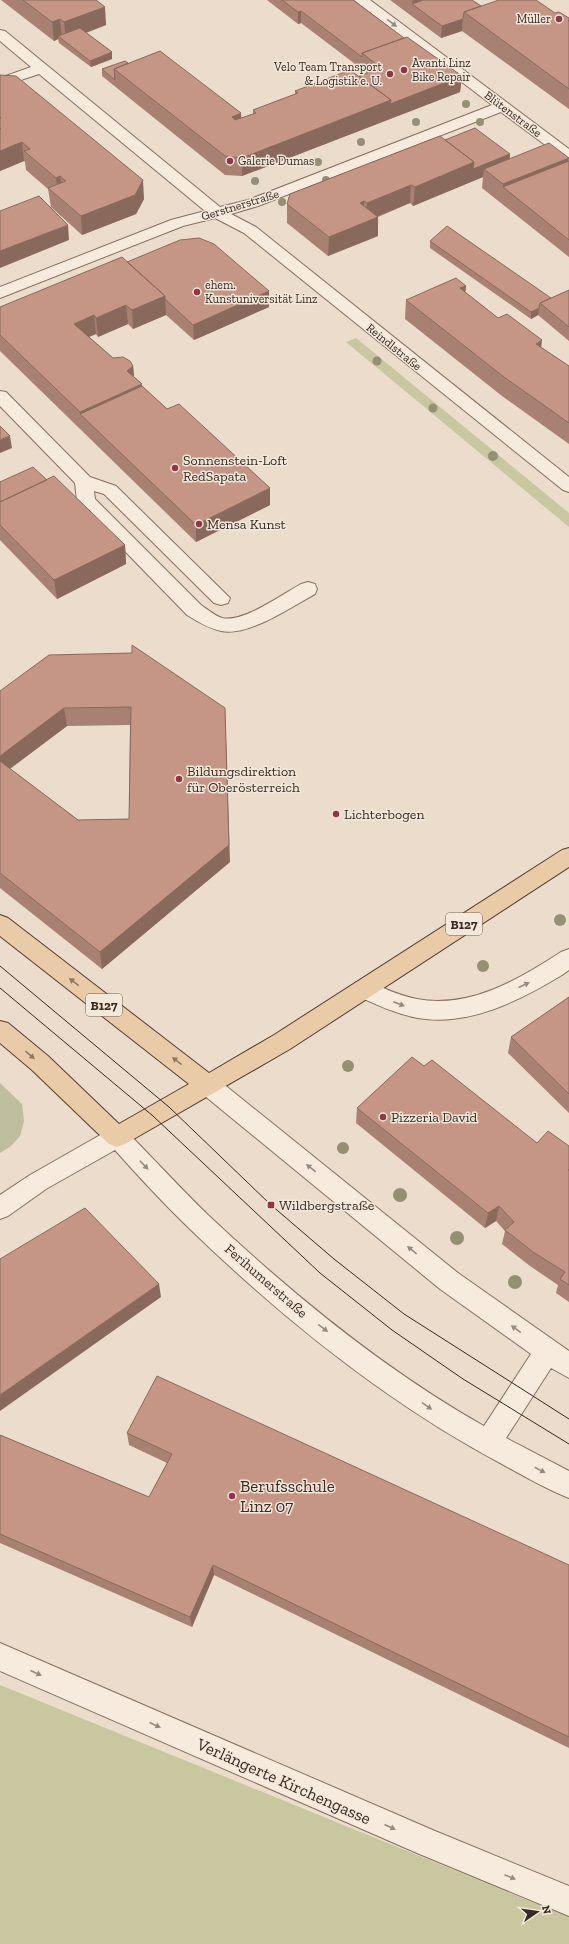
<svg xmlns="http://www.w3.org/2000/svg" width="569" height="1944" viewBox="0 0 569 1944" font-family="'Zilla Slab',serif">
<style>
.green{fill:#c8c79f}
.cemetery{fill:#bebd9d}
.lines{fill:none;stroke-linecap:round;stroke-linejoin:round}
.minor-casing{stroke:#866f61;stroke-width:2}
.major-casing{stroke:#543e34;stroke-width:2}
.minor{fill:#f6ebdd;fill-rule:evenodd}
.major{fill:#e9cba7;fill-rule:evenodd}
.tram{stroke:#382a22;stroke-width:1}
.tree{fill:#959073}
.wall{fill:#a98172;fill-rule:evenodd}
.shaded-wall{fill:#8a695d}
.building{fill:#c59685;stroke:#8a695d}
.oneway{fill:#978a80}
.oneway2{fill:#907a64}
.poi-dot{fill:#8f3744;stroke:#f3e8da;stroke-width:1.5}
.labels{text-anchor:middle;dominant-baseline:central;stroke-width:3;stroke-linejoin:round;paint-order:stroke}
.far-poi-label{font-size:12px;fill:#382a22;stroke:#f3e8da;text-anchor:start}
.far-street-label{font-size:12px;fill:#382a22;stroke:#f3e8da}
.shield{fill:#f3e8da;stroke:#706359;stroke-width:1}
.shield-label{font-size:13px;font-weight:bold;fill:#382a22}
.poi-label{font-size:14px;fill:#382a22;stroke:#f3e8da;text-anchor:start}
.street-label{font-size:14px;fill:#382a22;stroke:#f3e8da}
.near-poi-label{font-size:17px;fill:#382a22;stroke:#f3e8da;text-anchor:start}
.near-street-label{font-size:17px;fill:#382a22;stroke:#f3e8da}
</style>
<rect width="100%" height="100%" fill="#ebdccb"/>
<path class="green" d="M356 338 569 513V527L346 342Z
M0 1685 569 1917V1944H0Z"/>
<path class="cemetery" d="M0 1083 22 1104 24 1121 20 1136 11 1146 0 1153Z"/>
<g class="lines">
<defs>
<path id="minor" d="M354 0H370L569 149V161L564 159 501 112 258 206 231 214 256 227 569 477V492L563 490 244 233 215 218 183 226 0 298V287L171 220 205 211 39 74 0 87V78L31 67 0 41V30L5 31 220 207 248 200 492 105Z
M0 391 6 392 90 477 116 486 230 598 228 603 221 605 214 603 104 494 94 491 95 499 201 605C207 609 215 616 222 618 243 623 283 594 301 584L308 582 315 584 317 589 315 594C291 607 248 637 221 631 208 628 198 622 187 615L80 505 77 501 75 483 0 406Z
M569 949V970L562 975C521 1000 468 1027 418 1018 396 1014 375 1004 355 995L352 989 355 983 363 980C381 986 398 996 417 999 469 1009 520 979 561 952Z
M208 1075 216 1078 458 1273 569 1351V1378L551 1368 506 1438 569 1471V1498C546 1489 524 1476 502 1464 387 1403 283 1319 190 1229 164 1204 139 1177 115 1150L46 1189 8 1216 0 1219V1195L30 1175 109 1130 117 1127 125 1130C153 1158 179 1187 208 1215 291 1293 383 1369 484 1426L531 1354 440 1289 200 1092 197 1085 200 1078Z
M0 1643 435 1831 569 1886V1916L417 1853 0 1671Z"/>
<path id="major" d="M569 848V867L290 1049 125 1144 117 1147 109 1144 32 1070 0 1043V1021L8 1023 48 1056 119 1124 189 1084 0 936V915L8 918 209 1073 274 1035 562 850Z"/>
</defs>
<use href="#minor" class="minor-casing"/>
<use href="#major" class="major-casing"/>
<use href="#minor" class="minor"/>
<use href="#major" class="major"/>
<path class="tram" d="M0 966 169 1107 271 1205 334 1259 404 1314 569 1419
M0 988 153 1116 320 1273 392 1330 463 1379 569 1444"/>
</g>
<g class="tree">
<circle cx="466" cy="104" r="4"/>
<circle cx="416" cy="122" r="4"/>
<circle cx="480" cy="122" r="4"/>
<circle cx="361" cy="142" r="4"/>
<circle cx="318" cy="162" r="4"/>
<circle cx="326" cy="180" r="4"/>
<circle cx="255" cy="181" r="4"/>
<circle cx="282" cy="202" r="4"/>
<circle cx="377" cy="361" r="4.5"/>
<circle cx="433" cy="408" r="4.5"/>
<circle cx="493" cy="456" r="5"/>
<circle cx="560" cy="920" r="6"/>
<circle cx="483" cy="966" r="6"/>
<circle cx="348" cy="1066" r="6"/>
<circle cx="343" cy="1148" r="6"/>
<circle cx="400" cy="1195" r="7"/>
<circle cx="457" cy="1238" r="7"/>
<circle cx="515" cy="1282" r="7"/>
</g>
<path class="wall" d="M1 0H96L106 25 86 33 112 52V59L91 67 59 43 58 39 54 41Z
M267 0H353L404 38 462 76 460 92 242 176 225 175 102 76V69L128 63 242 118 253 114V110L295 94V91L359 76 367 73 301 23 298 24Z
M390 0H472L481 6 555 13 569 18V109L462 31 441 38Z
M0 75 144 199 136 214 82 235 51 207 48 189 26 170 25 162 24 161 0 171Z
M445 140 510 154 509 159 569 161V257L482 188 483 177 413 206 410 203 378 217V236L328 256 287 223V204Z
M430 241 551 298 569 290V341L538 315 531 319 430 248Z
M127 262 269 307 194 340 166 315 133 329 128 324 98 337 96 334 89 337 113 358 133 366 134 377 142 386 167 409 270 488V505L196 542 0 351V307Z
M466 286 465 292 498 318 569 366V444L502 396 405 319 406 300Z
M47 480 125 545 126 564 57 599 0 540V482Z
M132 653 230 862 102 969 0 888V691ZM130 725 129 819 78 820 10 769 67 726Z
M569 997V1113L508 1053 511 1037Z
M424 1066 537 1143 569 1146V1302L556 1293 558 1285 530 1266 502 1244 505 1231 496 1221 485 1228 356 1123 357 1108Z
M127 1433 569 1565V1748L214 1575 192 1627 0 1543V1435L149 1497 167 1463 129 1445Z"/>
<path class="shaded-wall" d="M414 0H457L412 4V1Z
M105 7 106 25 66 40 64 22Z
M301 11V23L298 24V12Z
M60 19 62 38 58 36V39L54 41 52 22Z
M463 19 462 31 441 38 442 26Z
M112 52V59L91 67 90 61Z
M462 76 460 92 390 119V104Z
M391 100 390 119 242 176V158Z
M241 113 242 132 232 117Z
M22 142 24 161 0 171V151Z
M510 154 509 166 484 169 483 177 413 206 415 187 474 162Z
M569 158 567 176 503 187V184Z
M60 176 63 195 58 197 56 178Z
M143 180 144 199 136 214 82 235 81 216Z
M411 185 410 203 366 221 367 203Z
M364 201V219L360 203Z
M378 217V236L328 256 329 237Z
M68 225 69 240 0 268V251Z
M466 286 464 305 460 288Z
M269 291V307L194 340 193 325Z
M165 296 166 315 133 329 132 310Z
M126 305 128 324 98 337 96 318Z
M539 308 538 315 531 319V312Z
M94 315 96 334 76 342 74 324Z
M542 340 540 359 536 344Z
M133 366 135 385 127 371Z
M142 384 143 403 80 414V412Z
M10 436 12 448 0 453V440Z
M270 488V505L196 542V525Z
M125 545 126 564 57 599 54 580Z
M64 708 67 726 0 776V756Z
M225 708 230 862 102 969 100 952Z
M499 1206 496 1221 485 1228 488 1213Z
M159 1284 161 1297 0 1411V1395Z
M213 1565 214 1575 192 1627 190 1617Z"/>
<path class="building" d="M23 0H96L105 7 64 22 60 19 52 22Z
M282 0H353L404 38 362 53V57L301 11 298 12Z
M423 0H472L481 6 464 12 463 19 442 26 412 4Z
M499 0H536L555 13 559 12 569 18V20L568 21H569V89L464 12Z
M80 28 112 52 90 61 58 36Z
M407 37 462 76 390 104 391 100 359 76 381 68 362 53Z
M160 51 241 113 232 117 235 120 256 113 253 110 298 93 295 91 350 70 391 100 242 158 225 156 114 69Z
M125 61 128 63 114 69 115 80 102 69Z
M0 75 16 76 143 180 135 195 81 216 48 188 66 181 60 176 56 178 24 151 30 149 22 142 0 151V129H1L0 128V118H1L0 117Z
M475 128 510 154 473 169 474 162 445 140Z
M440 136 474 162 415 187 411 185 367 203 364 201 360 203 378 217 329 237 287 204 290 194Z
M549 143 569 158 503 184 484 169Z
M569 161V240L503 187Z
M39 196 68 225 0 251V211Z
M447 226 551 298 540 303 539 308 531 312 430 241Z
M199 238 214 244 269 291 193 325 165 299V296L127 262 180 240Z
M122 257 165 296 132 310 126 305 96 318 94 315 74 324 113 358 123 357 130 361 133 366 127 371 142 384 80 412 0 335V307Z
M456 278 466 286 460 288 498 318 507 314 542 340 536 344 569 366V423L504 377 406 300Z
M569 290V327L540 303Z
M142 386 167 409 179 404 270 488 196 525 80 414Z
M0 426 10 436 0 440Z
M33 467 47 480 0 502V482Z
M54 476 125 545 54 580 0 525V502Z
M132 645 225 708 229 845 100 952 0 873V761L78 820 129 819 131 707 64 708 0 756V691L49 655 132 653Z
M569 997V1094L511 1037Z
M412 1057 424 1066 432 1060 537 1143 548 1131 569 1146V1169L568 1170H569V1285L560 1279 565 1272 533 1252 505 1230 514 1222 499 1206 488 1213 357 1108Z
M85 1208 159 1284 0 1395V1259Z
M157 1376 569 1565V1737L213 1565 190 1617 0 1534V1435L149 1497 172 1454 127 1433Z"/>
<defs><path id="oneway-solid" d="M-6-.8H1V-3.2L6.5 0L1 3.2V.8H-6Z"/></defs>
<g class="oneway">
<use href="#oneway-solid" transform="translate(392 23) rotate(37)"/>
<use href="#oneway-solid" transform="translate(524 985) rotate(-25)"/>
<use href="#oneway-solid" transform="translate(399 1004) rotate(21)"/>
<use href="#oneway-solid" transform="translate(144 1165) rotate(46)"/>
<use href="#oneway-solid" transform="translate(311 1168) rotate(-141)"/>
<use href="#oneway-solid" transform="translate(412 1250) rotate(-141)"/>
<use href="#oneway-solid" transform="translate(323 1328) rotate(38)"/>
<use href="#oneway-solid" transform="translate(516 1329) rotate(-144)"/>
<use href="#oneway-solid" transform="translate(427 1406) rotate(35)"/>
<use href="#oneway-solid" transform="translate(540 1470) rotate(28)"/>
<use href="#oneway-solid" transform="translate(36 1673) rotate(24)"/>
<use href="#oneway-solid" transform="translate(155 1725) rotate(24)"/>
<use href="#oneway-solid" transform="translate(390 1827) rotate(24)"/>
<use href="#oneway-solid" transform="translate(510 1877) rotate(22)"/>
</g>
<g class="oneway2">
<use href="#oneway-solid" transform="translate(74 982) rotate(-142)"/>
<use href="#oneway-solid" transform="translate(30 1055) rotate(40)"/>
<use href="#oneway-solid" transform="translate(177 1061) rotate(-142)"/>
</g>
<g class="poi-dot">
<circle cx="559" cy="19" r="4"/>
<circle cx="404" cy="70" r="4"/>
<circle cx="390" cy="74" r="4"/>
<circle cx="230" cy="161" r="4"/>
<circle cx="197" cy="292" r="4"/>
<circle cx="175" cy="468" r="4"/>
<circle cx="199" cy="524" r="4"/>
<circle cx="179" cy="779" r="4"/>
<circle cx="336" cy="814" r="4"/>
<circle cx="383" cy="1117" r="4"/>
<rect x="267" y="1201" width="8" height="8" rx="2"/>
<circle cx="232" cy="1496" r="4"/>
</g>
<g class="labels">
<g class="far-poi-label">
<text x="551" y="19" text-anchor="end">Müller</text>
<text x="412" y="63">Avanti Linz<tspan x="412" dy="14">Bike Repair</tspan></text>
<text x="382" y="67" text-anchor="end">Velo Team Transport<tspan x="382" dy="14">&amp; Logistik e. U.</tspan></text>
<text x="238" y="161">Galerie Dumas</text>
<text x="205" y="285">ehem.<tspan x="205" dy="14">Kunstuniversität Linz</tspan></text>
</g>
<g class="far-street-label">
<text transform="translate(513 114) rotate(37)">Blütenstraße</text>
<text transform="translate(240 205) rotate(-17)">Gerstnerstraße</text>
<text transform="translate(394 347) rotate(39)">Reindlstraße</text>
</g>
<g class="shield">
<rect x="446" y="913" width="36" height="22" rx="3"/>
<rect x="86" y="994" width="36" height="22" rx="3"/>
</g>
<g class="shield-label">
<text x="464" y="924">B127</text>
<text x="104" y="1005">B127</text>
</g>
<g class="poi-label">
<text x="183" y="460">Sonnenstein-Loft<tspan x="183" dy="16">RedSapata</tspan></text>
<text x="207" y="524">Mensa Kunst</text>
<text x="187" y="771">Bildungsdirektion<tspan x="187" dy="16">für Oberösterreich</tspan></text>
<text x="344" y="814">Lichterbogen</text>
<text x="391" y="1117">Pizzeria David</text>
<text x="279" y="1205">Wildbergstraße</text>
</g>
<g class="street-label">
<text transform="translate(266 1281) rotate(41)">Ferihumerstraße</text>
</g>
<g class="near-poi-label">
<text x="240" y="1486">Berufsschule<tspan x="240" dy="20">Linz 07</tspan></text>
</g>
<g class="near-street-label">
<text transform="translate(284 1781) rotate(24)">Verlängerte Kirchengasse</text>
</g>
</g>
<g transform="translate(537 1912) rotate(77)" stroke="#f3e8da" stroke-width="3" paint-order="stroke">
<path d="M0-3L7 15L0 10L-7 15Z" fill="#382a22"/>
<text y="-6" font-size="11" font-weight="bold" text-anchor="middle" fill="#382a22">N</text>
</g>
</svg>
